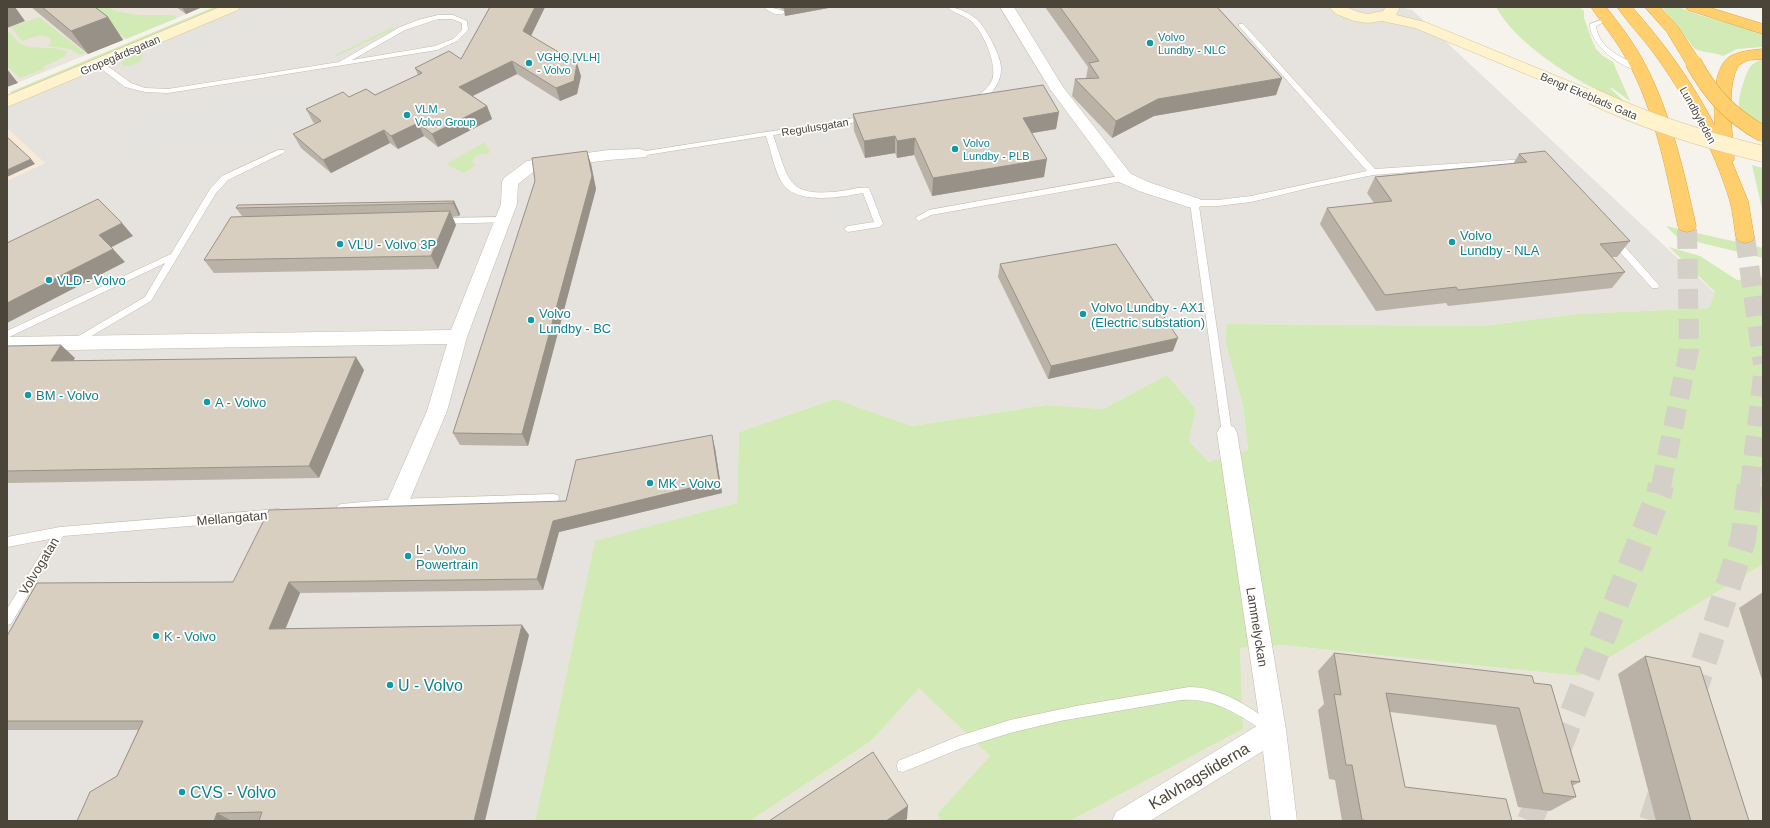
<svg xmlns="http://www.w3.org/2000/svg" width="1770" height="828" viewBox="0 0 1770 828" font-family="Helvetica,sans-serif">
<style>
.residential{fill:#eae5da}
.commercial{fill:#f7ead8}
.industrial{fill:#e6e2dd}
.green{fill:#d2eab5}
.parking{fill:#e5e3e0}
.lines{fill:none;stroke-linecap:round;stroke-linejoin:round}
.highway-tunnel-far1{stroke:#d4d0c8;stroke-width:20;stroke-dasharray:20 10;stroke-linecap:butt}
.highway-tunnel{stroke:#d4d0c8;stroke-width:26;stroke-dasharray:26 13;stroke-linecap:butt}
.lane-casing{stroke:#c2bbae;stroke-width:1}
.street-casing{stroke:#c2bbae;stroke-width:1}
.secondary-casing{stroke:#d6c79b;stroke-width:1}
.highway-casing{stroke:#e0a43c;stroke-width:1}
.lane{fill:#fff;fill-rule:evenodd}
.street{fill:#fff;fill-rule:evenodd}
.secondary{fill:#fff3cd;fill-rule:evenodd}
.highway{fill:#ffcf6e;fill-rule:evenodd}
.secondary-bridge-casing{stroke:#d6c79b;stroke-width:17;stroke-linecap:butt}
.highway-bridge-casing{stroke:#e0a43c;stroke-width:17;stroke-linecap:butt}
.secondary-bridge{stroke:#fff3cd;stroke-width:16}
.highway-bridge{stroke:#ffcf6e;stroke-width:16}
.wall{fill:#bab2a6}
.shaded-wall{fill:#979187}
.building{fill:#d8cfc1;stroke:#979187}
.culture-dot{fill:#0f9aa8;stroke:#fff;stroke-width:1.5}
.labels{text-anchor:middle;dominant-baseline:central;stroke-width:3.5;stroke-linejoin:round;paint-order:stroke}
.far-culture-label{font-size:11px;fill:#0d838f;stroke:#fff;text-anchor:start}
.far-street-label{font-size:11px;fill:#4b4439;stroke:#fff}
.culture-label{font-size:13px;fill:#0d838f;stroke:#fff;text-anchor:start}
.street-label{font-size:13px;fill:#4b4439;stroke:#fff}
.near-culture-label{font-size:16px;fill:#0d838f;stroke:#fff;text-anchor:start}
.near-street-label{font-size:16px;fill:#4b4439;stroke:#fff}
</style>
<rect width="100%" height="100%" fill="#f6f3ec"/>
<path class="residential" d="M7 7H204L7 87Z
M1763 564V821H1070L1243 729 1240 648 1282 645 1579 676Z
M919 687 990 756 937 814 941 821H750L871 741Z"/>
<path class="commercial" d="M7 128 45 163 7 181Z"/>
<path class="industrial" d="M241 7H1400L1412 10 1715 293 1709 308 1577 314 1483 326 1227 324 1225 341 1243 406 1248 450 1209 462 1189 441 1196 409 1167 375 1103 409 1046 405 912 426 835 399 739 432 737 503 595 542 535 821H7V181L45 163 7 128V105Z"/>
<path class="green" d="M87 7H107L115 11 139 15H174L177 18 126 39Z
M214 7H222L12 94 10 92Z
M1496 7H1579L1584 11V18L1592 40 1596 49 1603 56 1613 62 1630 101 1612 88H1610L1629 106C1586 87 1519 49 1496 7Z
M1662 7H1678L1699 15 1760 32 1763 35V47L1737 49 1723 56C1714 52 1704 53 1695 49Z
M39 17 85 53 80 55 70 49 48 46 51 43 50 38C41 33 32 37 22 41L11 27Z
M393 27 395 29 337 56 335 55Z
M7 31C15 35 16 44 26 46 37 49 58 46 67 52L65 56 43 67 44 69 20 78 7 66Z
M140 51 144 54 142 56 141 61 130 66H123L121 63 123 60Z
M1763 59V126C1757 122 1743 117 1740 110 1736 102 1745 75 1750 67 1753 63 1758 61 1763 59Z
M485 142 490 153 477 155 472 161 476 165 464 173 448 165V163Z
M1752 165 1763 168V213Z
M1666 226 1763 248V258L1677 237Z
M1669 247 1700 256 1737 280 1763 277V564L1579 676 1282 645 1240 648 1243 729 1070 821H941L937 814 990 756 919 688 871 741 750 821H535L595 541 737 503 739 432 835 399 912 426 1046 405 1103 409 1167 375 1196 409 1189 441 1209 462 1248 450 1243 406 1225 341 1227 324 1483 326 1577 314 1709 308 1715 292Z"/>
<path class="parking" d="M262 7H295L176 58 177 52 165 55 167 48Z
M281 88 302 91 313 97 315 105 298 126 287 132 269 138 148 157 123 155 113 149 119 131 142 116 171 106Z
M971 90 975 98 685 143 683 135Z
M839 132 843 141 782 150 779 142Z
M759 145 761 154 719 160 717 152Z
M1574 169 1671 271 1656 273 1560 171Z
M852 176 856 185 826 190 822 181Z
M861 198 869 220 839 225 835 215 827 216 823 205Z
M196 210 182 233 139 256 131 249 169 229 179 211Z"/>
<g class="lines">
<path class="highway-tunnel-far1" d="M1745 237 1763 364
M1661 486 1689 350 1687 226
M1750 486 1763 375"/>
<path class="highway-tunnel" d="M1692 698 1743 540 1750 485
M1530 821 1659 494 1661 485
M1652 821 1663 786"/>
<defs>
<path id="lane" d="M764 7C769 7 783 10 786 12 779 17 770 13 764 7Z
M947 7C957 7 967 12 975 18 985 25 1002 58 1001 69 1001 77 998 83 994 89 990 96 984 100 977 102L973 100C980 93 988 90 992 80 998 65 983 31 971 21 964 15 953 13 947 7Z
M438 15H453L467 21 468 30 457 41 437 50 168 93 145 92 125 87 95 64 102 62 131 83 145 88 168 89 339 62 400 27 418 20ZM438 19H452L462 23V30L453 39 435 46 352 60 405 30Z
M1606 18 1611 19 1596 26C1599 49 1623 59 1642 66V70C1624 72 1588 43 1590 24Z
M1239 24H1243L1375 169 1527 159 1531 161 1527 163 1373 175 1313 187 1251 202 1218 206H1199L1232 433 1231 436H1223L1222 433 1190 203 1194 200H1218L1251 196 1367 171 1239 26Z
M867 116H870V120L773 135C789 180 786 198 841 191 850 190 861 186 869 188L883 224 879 227 848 232 844 229 848 226 874 222 863 193C841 197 794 206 781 181 774 168 771 151 766 136L640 156 636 154 640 152Z
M278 150H284L285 152 228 180 216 193 151 301 76 345H70L68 343 70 341 145 297 165 263 7 338V331L171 254 210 189 222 176Z
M1125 175 1129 178 1128 180 931 215 919 221 915 218 929 210Z
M503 217 507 220 506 222 441 224 437 221 441 218Z
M1614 237 1617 238 1658 284 1659 286 1658 288H1652L1611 242 1610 240Z
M554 494 558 495 559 498 558 501 554 502 397 509 341 514 337 512 336 509 337 506 341 504 397 499Z
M279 509 283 511 284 514 283 517 279 519 63 536 11 624 7 625V609L50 539 7 547V537L60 527Z
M1189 687C1221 687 1249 707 1274 724L1276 728 1274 732 1270 734 1266 732C1239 715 1214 697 1181 700L1060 721 1010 733 959 749 903 772 898 771 897 766 898 761 959 736 1010 720 1076 706Z"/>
<path id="street" d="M1000 7H1014L1063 87 1131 174 1151 183 1200 199 1202 203 1200 207 1194 208 1188 207 1139 191 1119 182 1050 89Z
M640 149 646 151 648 154 646 157 609 160 537 169 518 184 517 204 467 337 447 411 408 504 405 510 397 513 389 510 386 504 427 411 447 344 7 351V337L451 330 501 204 502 182 504 178 527 161 533 160 609 150Z
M1227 425 1234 427 1237 433 1286 730 1297 821H1271L1263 751 1150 821H1112L1116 812 1260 724 1217 433 1220 427Z"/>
<path id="secondary" d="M220 7H240L238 10 7 107V96Z
M1329 7H1346L1358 12 1368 14 1383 11 1386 7H1400L1396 15 1425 22 1598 93 1600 96 1598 99 1592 101 1586 99 1415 28 1382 21 1368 23 1354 21 1336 14Z"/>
<path id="highway" d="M1591 7H1606C1621 26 1636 46 1647 68 1672 118 1684 172 1696 226L1694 230 1687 232 1680 230 1678 226C1666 170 1655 111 1627 60 1617 41 1603 25 1591 7Z
M1617 7H1632C1664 43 1693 83 1715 126 1714 107 1712 70 1729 57 1739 51 1752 50 1763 49V59L1748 60 1739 65C1725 85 1733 136 1734 160L1732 162 1748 201 1754 237 1752 241 1745 243 1738 241 1736 237C1734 225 1733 212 1730 201 1714 148 1685 96 1653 52 1642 37 1628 23 1617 7Z
M1645 7H1660L1678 27 1701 62 1699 65 1693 67 1687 65 1667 32Z
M1686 7H1708L1763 24V34L1688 10Z"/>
</defs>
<use href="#lane" class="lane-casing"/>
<use href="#street" class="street-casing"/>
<use href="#secondary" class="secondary-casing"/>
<use href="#highway" class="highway-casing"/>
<use href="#lane" class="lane"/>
<use href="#street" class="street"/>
<use href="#secondary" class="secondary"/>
<use href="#highway" class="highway"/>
<defs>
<path id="secondary-bridge" d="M1592 96C1647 122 1704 140 1763 154"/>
<path id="highway-bridge" d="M1693 62C1711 95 1730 115 1763 134"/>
</defs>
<use href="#secondary-bridge" class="secondary-bridge-casing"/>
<use href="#highway-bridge" class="highway-bridge-casing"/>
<use href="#secondary-bridge" class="secondary-bridge"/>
<use href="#highway-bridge" class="highway-bridge"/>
</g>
<path class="wall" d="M31 7H95L108 17 123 40 88 54Z
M176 7H202L186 14Z
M490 7H545L531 36 581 76 577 94 560 101 517 74 473 96 487 106 492 119 438 147 424 136 398 149 390 143 331 173 301 148 293 134 315 124 313 122 306 109 349 97 375 95 418 75 415 68 461 59Z
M780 7H834L785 16 784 10 781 9Z
M1045 7H1217L1282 78 1276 95 1154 116 1112 138 1072 96 1075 79 1086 78 1088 67Z
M1059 112 1056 129 1032 133 1044 177 932 196 914 155 897 158 895 153 865 158 854 131 853 114Z
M1519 154 1630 241 1617 257H1612L1625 272 1612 288 1448 306 1446 303 1376 311 1320 224 1327 208 1374 203 1367 193 1375 177 1513 164Z
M591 164 596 189 528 446 460 445 453 433Z
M454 201 460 214 459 216 452 217 456 225 438 269 214 273 204 260 242 216 236 208Z
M1000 264 1173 351 1048 379 998 277Z
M7 346 75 358 73 361 364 370 319 478 7 483Z
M715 448 722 493 559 532 543 590 300 593 286 628 529 635 259 820 232 821 117 776 138 730H7V636L233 582 566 501Z
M1763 592V683L1739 608Z
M1334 653 1534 683 1580 782 1572 786 1576 797 1550 811 1518 807 1496 725 1390 712 1405 787 1512 821H1342L1335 780 1329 779 1318 710 1324 704 1318 671Z
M1645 656 1749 821H1656L1618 674Z"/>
<path class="shaded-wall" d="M7 7H15L25 21 7 28Z
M182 7H202L186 14Z
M535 7H545L527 44 523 31Z
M784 7H834L785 16Z
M108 17 123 40 88 54 71 31Z
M512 61 517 74 464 100 459 87Z
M577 63 581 76 577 94 560 101 556 88Z
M7 69 18 83 7 87Z
M1282 78 1276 95 1154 116 1112 138 1116 121 1158 99Z
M487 106 492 119 438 147 432 134Z
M1059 112 1056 129 1020 135 1023 118Z
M418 123 424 136 398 149 391 136Z
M384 130 390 143 331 173 323 160Z
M895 136V153L865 158 864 141Z
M915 138 914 155 897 158V141Z
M587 151 591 164 596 189 528 446 522 434Z
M31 159 35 164 7 177V170Z
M1047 159 1044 177 932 196 933 178Z
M454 201 460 214 459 216 453 203Z
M450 211 456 225 438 269 431 256Z
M122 223 133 236 110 248 99 235Z
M113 249 125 262 7 323V303Z
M1178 338 1173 351 1048 379 1051 366Z
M61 345 75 358 64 374 51 361Z
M356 357 364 370 319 478 309 466Z
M712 435 715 448 722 493 559 532 543 590 537 579 553 521Z
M289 582 300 593 281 639 269 629Z
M522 625 529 635 485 821H474Z
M908 806 907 819 904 821H886Z
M217 813 232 821H214Z"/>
<path class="building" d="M42 7H95L108 17 71 31Z
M490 7H535L523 31 577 63 574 81 556 88 512 61 459 87 487 106 432 134 418 123 391 136 384 130 323 160 293 134 321 121 306 109 343 92 349 97 366 89 375 95 422 73 415 68 449 51 461 59Z
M1060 7H1217L1282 78 1158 99 1116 121 1075 79 1099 78 1089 63 1099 61Z
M1043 85 1059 112 1023 118 1047 159 933 178 915 138 897 141 895 136 864 141 853 114Z
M7 137 31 159 7 170Z
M587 151 592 176 522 434 453 433 535 181 532 158Z
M1545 151 1630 241 1600 244 1625 272 1458 290 1456 287 1385 295 1327 208 1392 201 1375 177 1527 162 1519 154Z
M98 199 122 223 99 235 113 249 7 303V243Z
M454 201 453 203 236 208 238 205Z
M450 211 431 256 204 260 231 217Z
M1116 244 1178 338 1051 366 1000 264Z
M61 345 51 361 356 357 309 466 7 471V346Z
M712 435 719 481 553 521 537 579 289 582 269 629 522 625 474 821H259L262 812 217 813 214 821H77L90 792 117 776 143 721H7V636L37 583 233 582 269 510 566 501 576 460Z
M1334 653 1532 676 1534 683 1551 685 1580 782 1571 781 1576 797 1543 793 1519 708 1386 693 1405 787 1506 799 1512 821H1371L1362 820 1352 765H1346L1334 694 1341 695Z
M1645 656 1700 667 1749 821H1691Z
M873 752 908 806 886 821H769Z"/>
<g class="culture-dot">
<circle cx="1150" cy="43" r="4"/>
<circle cx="529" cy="63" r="4"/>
<circle cx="407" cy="115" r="4"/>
<circle cx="955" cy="149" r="4"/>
<circle cx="1452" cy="242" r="4"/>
<circle cx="340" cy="244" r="4"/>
<circle cx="49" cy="280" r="4"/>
<circle cx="1083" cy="314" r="4"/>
<circle cx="531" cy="320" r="4"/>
<circle cx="28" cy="395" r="4"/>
<circle cx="207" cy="402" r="4"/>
<circle cx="650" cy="483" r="4"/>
<circle cx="408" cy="556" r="4"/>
<circle cx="156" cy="636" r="4"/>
<circle cx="390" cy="685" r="4"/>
<circle cx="182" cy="792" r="4"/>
</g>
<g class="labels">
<g class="far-culture-label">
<text x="1158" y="37">Volvo<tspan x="1158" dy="13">Lundby - NLC</tspan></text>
<text x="537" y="57">VGHQ [VLH]<tspan x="537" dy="13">- Volvo</tspan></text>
<text x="415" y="109">VLM -<tspan x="415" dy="13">Volvo Group</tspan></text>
<text x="963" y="143">Volvo<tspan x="963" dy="13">Lundby - PLB</tspan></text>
</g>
<g class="far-street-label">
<text transform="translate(120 55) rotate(-23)">Gropegårdsgatan</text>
<text transform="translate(1589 96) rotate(23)">Bengt Ekeblads Gata</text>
<text transform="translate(1698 115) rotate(61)">Lundbyleden</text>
<text transform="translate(815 127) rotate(-9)">Regulusgatan</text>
</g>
<g class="culture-label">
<text x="1460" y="235">Volvo<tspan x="1460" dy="15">Lundby - NLA</tspan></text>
<text x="348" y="244">VLU - Volvo 3P</text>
<text x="57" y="280">VLD - Volvo</text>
<text x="1091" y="307">Volvo Lundby - AX1<tspan x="1091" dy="15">(Electric substation)</tspan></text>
<text x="539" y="313">Volvo<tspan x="539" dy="15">Lundby - BC</tspan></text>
<text x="36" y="395">BM - Volvo</text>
<text x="215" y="402">A - Volvo</text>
<text x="658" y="483">MK - Volvo</text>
<text x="416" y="549">L - Volvo<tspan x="416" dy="15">Powertrain</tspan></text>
<text x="164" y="636">K - Volvo</text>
</g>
<g class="street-label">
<text transform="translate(232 518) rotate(-5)">Mellangatan</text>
<text transform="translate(39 566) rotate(-59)">Volvogatan</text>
<text transform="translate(1257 627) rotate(81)">Lammelyckan</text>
</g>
<g class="near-culture-label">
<text x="398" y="685">U - Volvo</text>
<text x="190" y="792">CVS - Volvo</text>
</g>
<g class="near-street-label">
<text transform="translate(1199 776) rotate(-31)">Kalvhagsliderna</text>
</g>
</g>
<rect width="1770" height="828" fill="none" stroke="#4b4439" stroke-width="16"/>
</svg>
